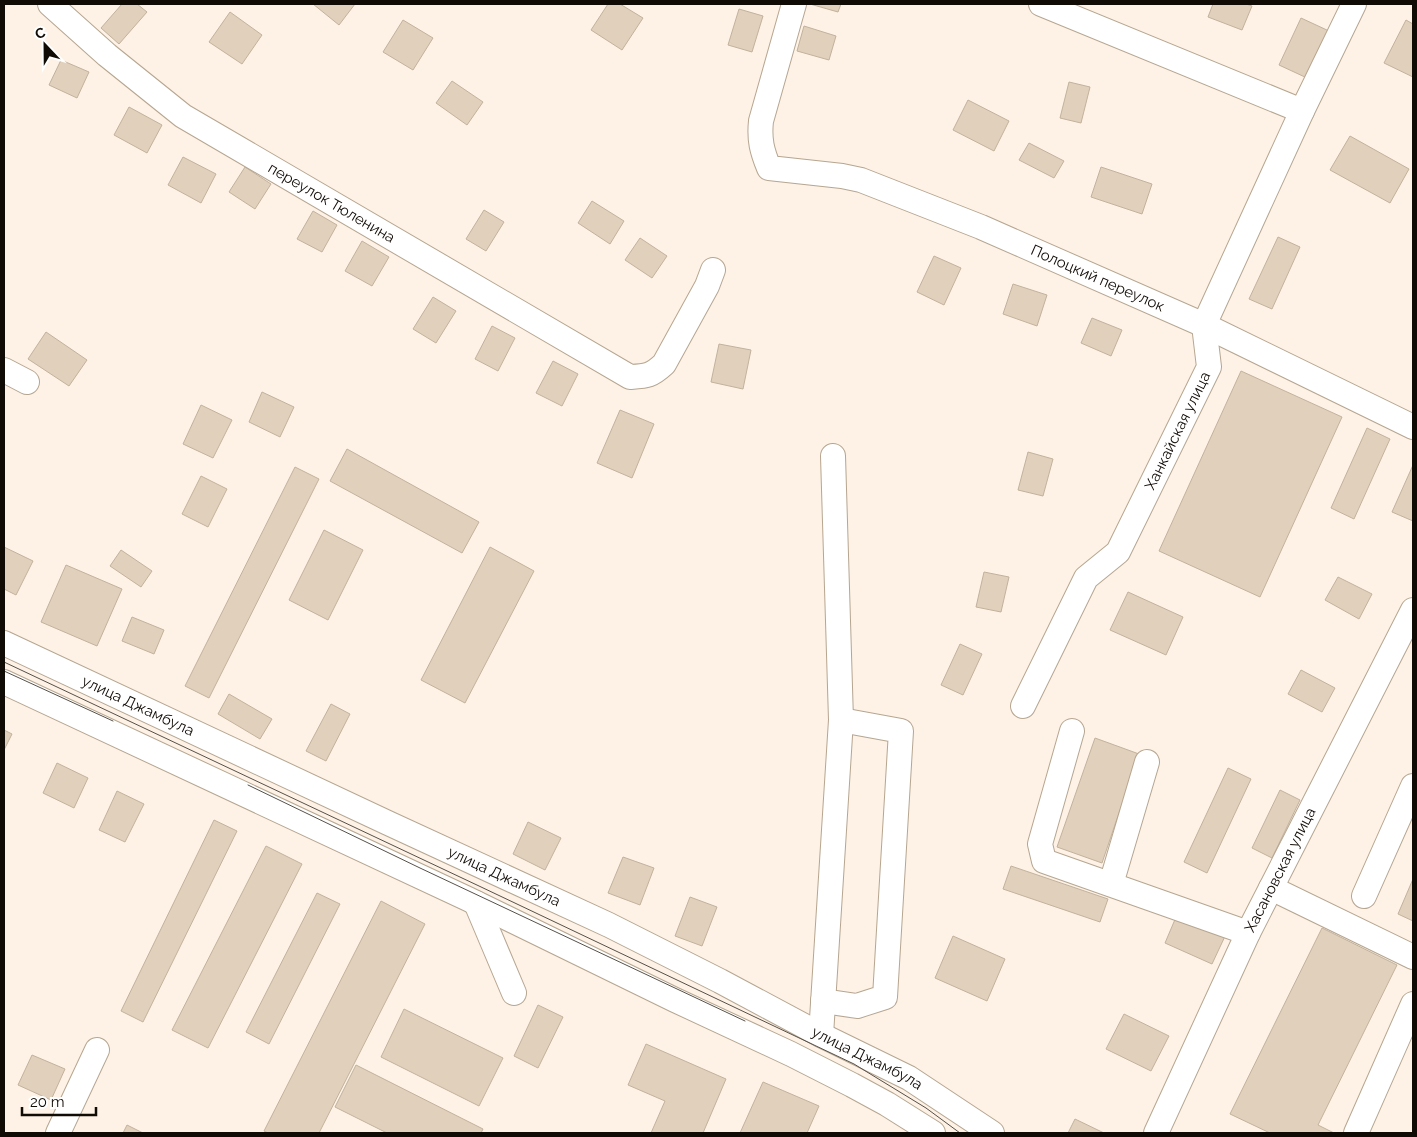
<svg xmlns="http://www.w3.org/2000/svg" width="1417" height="1137" viewBox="0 0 1417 1137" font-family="Raleway,sans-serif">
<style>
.building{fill:#e1d0bb;stroke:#c2b29d}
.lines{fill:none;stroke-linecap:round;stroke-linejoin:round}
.minor-casing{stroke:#b6a691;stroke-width:26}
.minor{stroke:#fff;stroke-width:24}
.tram{stroke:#575048;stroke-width:1}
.labels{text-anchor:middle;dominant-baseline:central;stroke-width:4;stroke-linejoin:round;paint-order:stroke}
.street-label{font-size:15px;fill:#100b05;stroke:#fff}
</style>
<rect width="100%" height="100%" fill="#fdf2e5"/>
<path class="building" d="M122 4H137L147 12 119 44 101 28Z
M313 4H355L339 25Z
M608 4H620L643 18 622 50 591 30Z
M810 4H841L838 12Z
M1213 4H1246L1252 6 1242 30 1208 17Z
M739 9 763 16 752 52 728 45Z
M230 12 262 35 242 64 209 42Z
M1301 18 1329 31 1307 78 1279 65Z
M403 20 433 38 413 70 383 52Z
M1406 20 1413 24V77L1384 63Z
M804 26 836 36 829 60 797 51Z
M61 60 89 72 77 98 49 85Z
M452 81 483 102 467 125 436 103Z
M1069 82 1090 87 1081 123 1060 118Z
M968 100 1009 121 994 151 953 130Z
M129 107 162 125 147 153 114 135Z
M1350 136 1409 169 1390 203 1330 170Z
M1029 143 1064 161 1054 178 1019 160Z
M183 157 216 174 201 203 168 185Z
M245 167 271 184 255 209 229 192Z
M1101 167 1152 184 1142 214 1091 197Z
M592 201 624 221 610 244 578 223Z
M484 210 504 222 486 251 466 239Z
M313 211 337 225 322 252 297 239Z
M1278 237 1300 247 1272 309 1249 299Z
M640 238 667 256 652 278 625 260Z
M362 241 389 257 372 286 345 271Z
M934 256 961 268 944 305 917 292Z
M1013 284 1047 295 1037 326 1003 314Z
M433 297 456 311 436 343 413 329Z
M1092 318 1122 330 1111 356 1081 343Z
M492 326 515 338 498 371 475 359Z
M46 332 87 360 69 386 28 359Z
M719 344 751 350 743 389 711 382Z
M553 361 578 374 562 406 536 393Z
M1241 371 1342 417 1260 597 1159 551Z
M262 392 294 407 280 437 249 422Z
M201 405 232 420 213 458 183 444Z
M620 410 654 424 632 478 597 463Z
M1367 428 1390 439 1354 519 1331 508Z
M347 449 479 522 462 553 330 481Z
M1028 452 1053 459 1043 496 1018 490Z
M1413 465V521L1392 512Z
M295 467 319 479 209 698 185 686Z
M201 476 227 489 208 527 182 514Z
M324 530 363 550 328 620 289 600Z
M4 547 33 561 16 595 4 589Z
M490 547 534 571 465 703 421 680Z
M121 550 152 571 141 587 110 566Z
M66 565 122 589 97 646 41 622Z
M984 572 1009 577 1001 612 976 607Z
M1338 577 1372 594 1359 619 1325 600Z
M1128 592 1183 617 1166 655 1110 630Z
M132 617 164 630 154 654 122 641Z
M960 644 982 654 963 695 941 685Z
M1301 670 1335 688 1322 712 1288 694Z
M229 694 272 719 260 739 218 714Z
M331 704 350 714 326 761 306 751Z
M4 730 12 734 4 750Z
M1095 738 1139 754 1102 863 1057 847Z
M57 763 88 778 74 808 43 793Z
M1228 768 1251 779 1207 873 1184 862Z
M1280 790 1300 800 1272 858 1252 848Z
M117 791 144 804 125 842 99 830Z
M214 820 237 831 143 1022 121 1011Z
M528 822 561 838 545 870 513 854Z
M266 846 302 864 208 1048 172 1030Z
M623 857 654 868 640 905 608 893Z
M1011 866 1108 899 1100 922 1003 889Z
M1413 879V921L1398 914Z
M317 893 340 904 269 1044 246 1032Z
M690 897 717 907 702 946 675 936Z
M381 901 425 924 319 1133H268L264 1131Z
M1179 910 1227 932 1212 964 1165 943Z
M1322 928 1397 965 1318 1125 1334 1133H1270L1230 1114Z
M953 936 1005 959 987 1001 935 978Z
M538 1005 563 1017 538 1068 514 1056Z
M404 1009 503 1058 479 1106 381 1057Z
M1124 1014 1169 1036 1151 1071 1106 1049Z
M646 1044 726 1079 703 1133H651L665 1101 628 1085Z
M32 1055 65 1069 51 1100 18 1085Z
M356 1065 483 1129 481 1133H387L335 1107Z
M763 1082 819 1106 807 1133H740Z
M1075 1119 1104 1133H1068Z
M127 1125 143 1133H123Z"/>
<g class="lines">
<defs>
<g id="minor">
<path id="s1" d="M50 4 107 55 183 116 630 377C647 376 651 376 664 364L707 286 713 270"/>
<path id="s2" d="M794 4 761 121C759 140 762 151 769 168L842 176 861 180 981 227 1204 325 1413 427"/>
<path d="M1041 4 1302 111"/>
<path d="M4 370 27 382"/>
<path id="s3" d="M4 643 388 823 609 925 720 981 821 1035 909 1078 992 1133"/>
<path d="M4 682 468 899 675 1000 791 1054 852 1085 887 1104 933 1133"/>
<path id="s4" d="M1023 706 1086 578 1118 552 1209 367 1204 325 1302 111 1354 4"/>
<path d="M1072 731 1040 844 1044 861 1248 933"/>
<path d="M1111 884 1147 762"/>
<path d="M1271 888 1413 957"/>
<path d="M1364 896 1413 786"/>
<path d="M476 903 514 993"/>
<path d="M823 1001 857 1006 885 997 901 731 841 720"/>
<path d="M821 1035 841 720 833 456"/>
<path d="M58 1133 97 1050"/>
<path id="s5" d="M1156 1133 1248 933 1413 610"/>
<path d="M1356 1133 1413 1004"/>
</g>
</defs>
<use href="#minor" class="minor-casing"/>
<use href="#minor" class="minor"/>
<path class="tram" d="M4 662 479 886 854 1064 926 1108 960 1133
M4 671 113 721
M248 785 420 868 745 1021"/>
</g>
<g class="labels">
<g class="street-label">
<text stroke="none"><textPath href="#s1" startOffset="346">переулок Тюленина</textPath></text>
<text stroke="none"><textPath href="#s2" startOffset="519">Полоцкий переулок</textPath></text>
<text stroke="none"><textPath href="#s4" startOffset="319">Ханкайская улица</textPath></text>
<text stroke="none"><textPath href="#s3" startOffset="148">улица Джамбула</textPath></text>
<text stroke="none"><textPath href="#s5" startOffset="291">Хасановская улица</textPath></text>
<text stroke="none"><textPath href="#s3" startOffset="552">улица Джамбула</textPath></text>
<text stroke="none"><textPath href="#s3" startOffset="958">улица Джамбула</textPath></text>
</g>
</g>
<rect width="1417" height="1137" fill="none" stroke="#100b05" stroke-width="10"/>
<g transform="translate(45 45) rotate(338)" stroke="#ffffff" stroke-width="4" paint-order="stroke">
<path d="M0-4L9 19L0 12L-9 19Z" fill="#100b05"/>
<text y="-8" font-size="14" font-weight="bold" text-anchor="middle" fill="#100b05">С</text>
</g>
<path d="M22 1107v8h74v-8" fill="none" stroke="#100b05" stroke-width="2.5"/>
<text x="30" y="1107" font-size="15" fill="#100b05" stroke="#ffffff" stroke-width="4" paint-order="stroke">20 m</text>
</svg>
